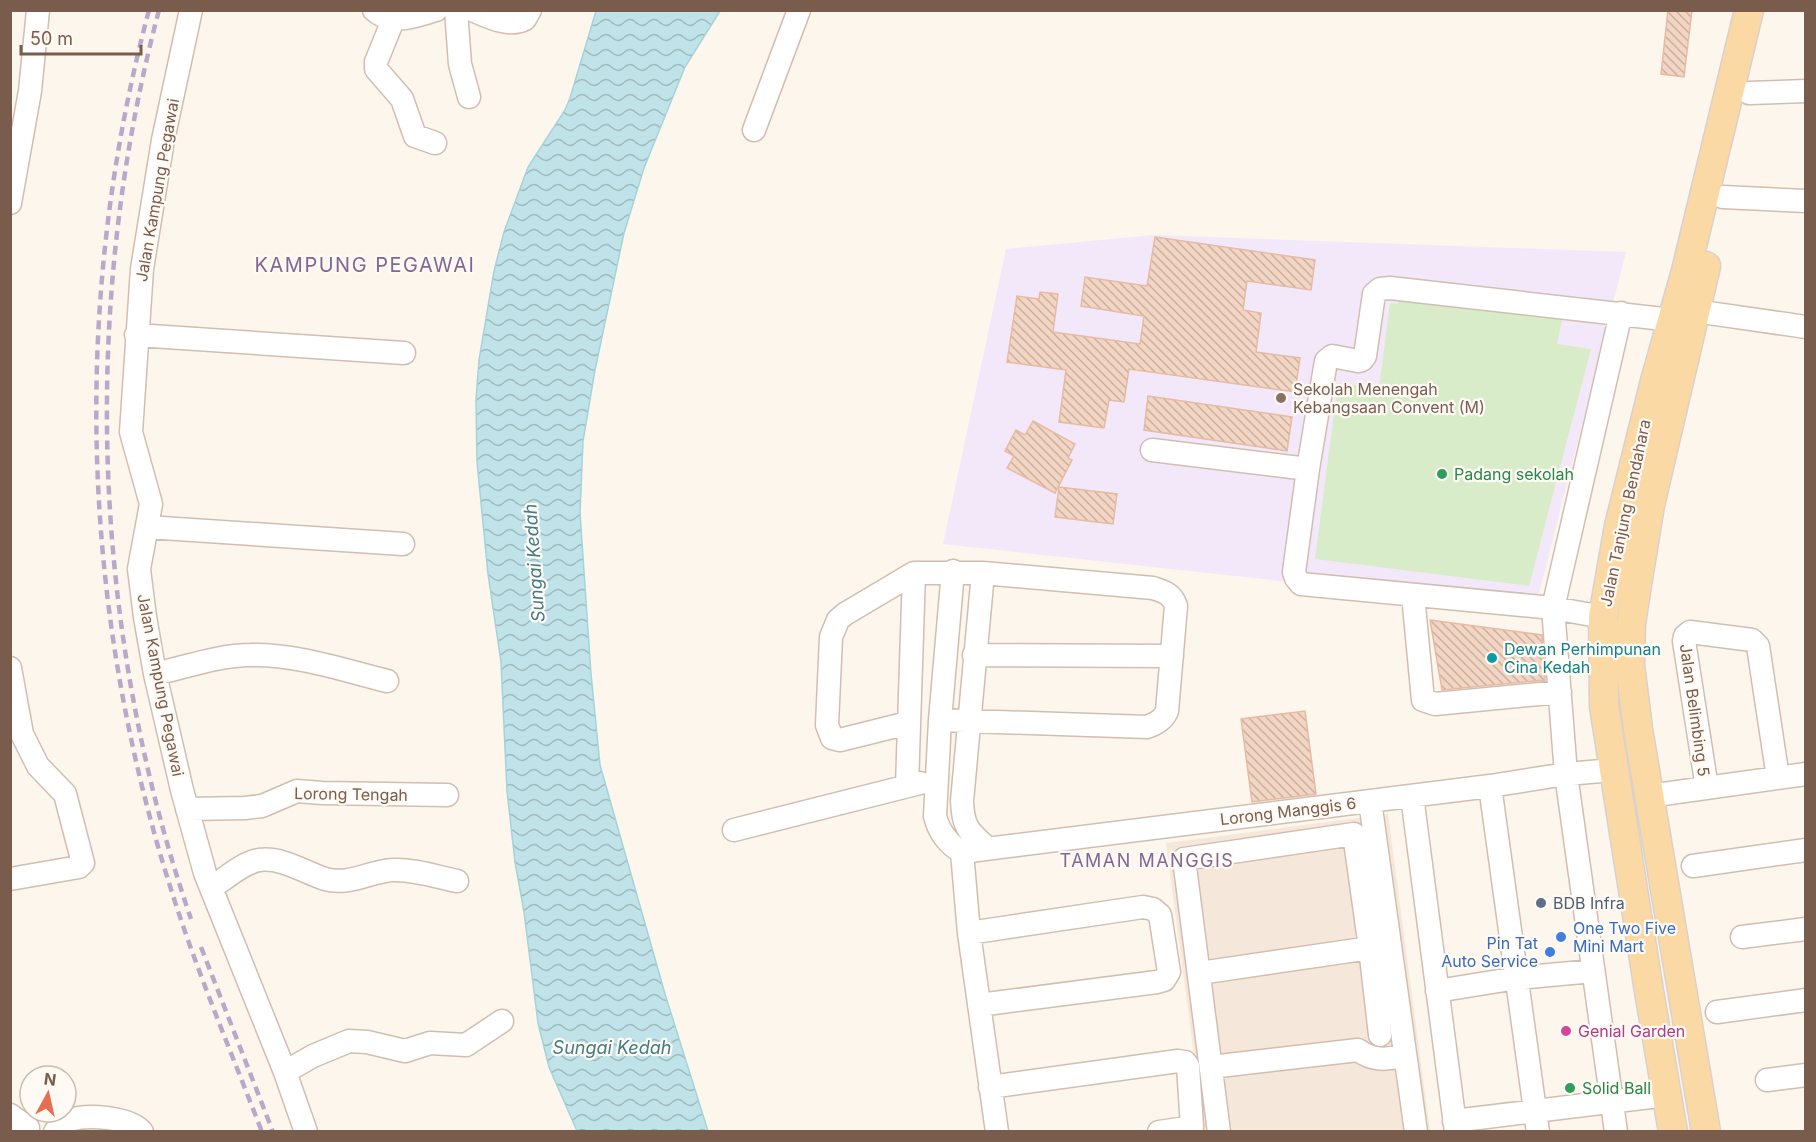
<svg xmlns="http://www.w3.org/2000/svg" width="1816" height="1142" viewBox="0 0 1816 1142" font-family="Inter,sans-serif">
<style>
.residential{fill:#f5e8da}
.education{fill:#f3e8fa}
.garden{fill:#d8ecc9}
.water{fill:url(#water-waves);stroke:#a5d3da;stroke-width:1.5}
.building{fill:url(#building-back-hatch);stroke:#e6bba3;stroke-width:1.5}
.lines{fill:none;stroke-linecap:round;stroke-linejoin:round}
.minor-casing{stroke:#d1beb0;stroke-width:25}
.major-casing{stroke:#dad1cd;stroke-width:31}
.minor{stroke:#fff;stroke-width:22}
.major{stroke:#fbd9a5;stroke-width:28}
.rail{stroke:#b9a8c9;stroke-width:4.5;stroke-dasharray:9 6;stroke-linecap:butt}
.education-dot{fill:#8d6e63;stroke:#fffaf3;stroke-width:2}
.leisure-dot{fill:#2e9e5b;stroke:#fffaf3;stroke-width:2}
.culture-dot{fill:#0f9aa8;stroke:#fffaf3;stroke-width:2}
.service-dot{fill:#5c6f8a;stroke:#fffaf3;stroke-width:2}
.shop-dot{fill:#3f7fe0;stroke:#fffaf3;stroke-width:2}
.hotel-dot{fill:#d1479c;stroke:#fffaf3;stroke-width:2}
.labels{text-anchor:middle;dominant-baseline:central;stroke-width:4.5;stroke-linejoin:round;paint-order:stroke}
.street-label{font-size:16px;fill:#7a5c4d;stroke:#fffaf3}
.education-label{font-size:16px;fill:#785e54;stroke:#fffaf3;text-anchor:start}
.leisure-label{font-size:16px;fill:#27864d;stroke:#fffaf3;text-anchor:start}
.culture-label{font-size:16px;fill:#0d838f;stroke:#fffaf3;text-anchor:start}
.service-label{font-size:16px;fill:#4e5e75;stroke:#fffaf3;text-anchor:start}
.shop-label{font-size:16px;fill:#366cbe;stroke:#fffaf3;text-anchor:start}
.hotel-label{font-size:16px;fill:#b23c85;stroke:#fffaf3;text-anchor:start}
.water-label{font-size:18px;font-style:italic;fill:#437c86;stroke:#fffaf3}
.neighbourhood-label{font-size:18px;letter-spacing:1.5px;fill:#846695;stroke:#fffaf3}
.quarter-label{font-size:20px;letter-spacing:1.5px;fill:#846695;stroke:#fffaf3}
</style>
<defs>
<pattern id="water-waves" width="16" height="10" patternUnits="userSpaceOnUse" patternTransform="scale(1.5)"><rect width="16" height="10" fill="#bfe3e8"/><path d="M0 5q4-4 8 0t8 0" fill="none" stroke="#a0bbbe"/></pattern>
<pattern id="building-back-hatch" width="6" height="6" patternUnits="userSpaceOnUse" patternTransform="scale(1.5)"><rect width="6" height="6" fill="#f3d5c3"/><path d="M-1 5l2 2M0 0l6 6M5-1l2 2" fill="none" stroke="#cab0a1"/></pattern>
</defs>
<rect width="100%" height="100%" fill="#fdf6ec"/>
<path class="residential" d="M1388 814 1430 1131H1204L1166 843Z"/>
<path class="education" d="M1154 235 1626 252 1535 609 943 544 1006 249Z"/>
<path class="garden" d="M1400 295 1563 316 1557 344 1591 349 1529 586 1315 559 1338 383 1379 388 1390 303 1398 304Z"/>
<path class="water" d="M596 11H720L685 67 644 168 624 233 595 370 583 441 580 513 591 674 600 765 665 994 708 1131H577L549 1067 538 1023 524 912 515 862 507 791 501 662 488 574 477 462 476 400 479 360 494 271 504 232 528 167 565 110 570 98Z"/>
<path class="building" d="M1668 10H1692L1684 77 1661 74Z
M1155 237 1315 260 1311 290 1247 281 1243 310 1261 313 1256 352 1300 358 1295 392 1129 369 1124 402 1109 400 1104 428 1059 422 1066 370 1007 362 1017 296 1039 299 1040 292 1058 294 1053 332 1140 344 1144 316 1081 306 1085 277 1147 286Z
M1148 396 1292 417 1287 451 1144 430Z
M1033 421 1075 444 1068 458 1072 460 1055 493 1007 468 1014 456 1005 451 1016 430 1025 435Z
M1059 487 1117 494 1113 524 1055 517Z
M1430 620 1542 635 1545 680 1442 690Z
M1305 711 1316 794 1252 802 1241 719Z"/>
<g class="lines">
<defs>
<path id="minor" d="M191 10 163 140 142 269 131 432 151 504 139 569 145 617 155 674 182 790 205 873 285 1072 306 1132
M374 10C391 26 415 16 436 10
M456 10 460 64 469 97
M472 10C487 16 509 28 525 19L530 10
M393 20 376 62V69L402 99 415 136 435 143
M1749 93 1806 91
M754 130 799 10
M1723 197 1806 201
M10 203 30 91 38 10
M1695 311 1806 327
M136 335 404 353
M1152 450 1308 469
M147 527 403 544
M953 571 940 720 935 816C939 832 948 844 962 852
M983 573 962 801C963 827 968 831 987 848
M1413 595 1423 700 1435 704 1560 692
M1603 617 1553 608 1301 584 1296 578 1294 572 1308 469 1326 361 1332 356 1358 361 1362 360 1365 356 1374 294 1380 289 1390 288 1672 320
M974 655 1172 656
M10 668 22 734 38 766 65 794 83 863 79 867 10 879
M155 674C186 667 219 655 251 655 296 654 343 670 387 681
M908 723 840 740 832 738 827 725 831 637 838 620 845 614 914 573H983L1153 588C1165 592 1172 594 1176 606L1167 711C1163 720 1157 723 1147 727L940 720
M907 786 914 573
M1490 786 1538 1132
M1707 788 1684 641 1685 636 1690 632 1752 640 1758 646 1778 778
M1412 796 1456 1132
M1649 796 1806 774
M1370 801 1416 1132
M187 809 245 808 262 806 297 791 322 793 447 795
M734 830 920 783
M962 852 1490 786 1566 774 1614 770
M962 852 969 933 997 1132
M1693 866 1806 850
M211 888C225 879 242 863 259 860 282 857 304 872 325 879 349 886 370 871 393 870 414 869 437 877 457 881
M969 933 1143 907 1153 909 1160 915 1169 972 1164 980 1157 982 979 1005
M1742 937 1806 929
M1200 973 1370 948 1380 1035
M1437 991 1517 978 1593 971
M1717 1012 1806 1000
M1211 1067 1358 1050C1374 1062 1387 1059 1405 1056
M285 1072 313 1056 349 1041 367 1042 405 1051 430 1043 466 1045 502 1021
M1767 1080 1806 1075
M990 1087 1178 1061 1185 1062 1188 1066 1192 1127 1159 1132
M10 1115 28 1128
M1454 1121 1667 1095
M55 1132C59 1126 63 1122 70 1120 87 1114 130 1117 142 1132
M1219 1132 1184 859 1354 834 1370 948
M1616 1132 1566 774 1553 608 1621 313"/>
<path id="major" d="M1673 1132 1649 991 1604 706 1603 617 1619 526 1655 381 1686 271 1749 10
M1706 1132 1638 729 1630 665 1631 624 1636 591 1650 505 1706 266"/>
</defs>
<use href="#minor" class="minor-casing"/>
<use href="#major" class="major-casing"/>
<use href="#minor" class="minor"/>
<use href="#major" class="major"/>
<path class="rail" d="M149 10C72 298 80 599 169 883 195 967 230 1049 262 1132
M159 10C80 307 91 629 191 919
M201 947 273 1132"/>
</g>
<circle class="education-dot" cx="1281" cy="398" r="6"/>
<g class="leisure-dot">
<circle cx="1442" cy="474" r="6"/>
<circle cx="1570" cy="1088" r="6"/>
</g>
<circle class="culture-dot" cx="1492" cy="658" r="6"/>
<circle class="service-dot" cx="1541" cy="903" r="6"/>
<g class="shop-dot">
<circle cx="1561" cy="937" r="6"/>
<circle cx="1550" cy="952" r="6"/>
</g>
<circle class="hotel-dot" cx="1566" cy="1031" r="6"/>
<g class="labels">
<g class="street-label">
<text transform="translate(157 190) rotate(-80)">Jalan Kampung Pegawai</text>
<text transform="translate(1625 513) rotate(-78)">Jalan Tanjung Bendahara</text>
<text transform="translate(161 685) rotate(79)">Jalan Kampung Pegawai</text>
<text transform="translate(1695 710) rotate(82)">Jalan Belimbing 5</text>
<text transform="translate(351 794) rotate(1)">Lorong Tengah</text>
<text transform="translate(1288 811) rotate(-7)">Lorong Manggis 6</text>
</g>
<g class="education-label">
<text x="1293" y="389">Sekolah Menengah<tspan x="1293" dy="18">Kebangsaan Convent (M)</tspan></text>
</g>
<g class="leisure-label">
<text x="1454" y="474">Padang sekolah</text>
<text x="1582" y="1088">Solid Ball</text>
</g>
<g class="culture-label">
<text x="1504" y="649">Dewan Perhimpunan<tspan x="1504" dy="18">Cina Kedah</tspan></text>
</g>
<g class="service-label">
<text x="1553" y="903">BDB Infra</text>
</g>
<g class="shop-label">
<text x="1573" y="928">One Two Five<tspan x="1573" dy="18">Mini Mart</tspan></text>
<text x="1538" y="943" text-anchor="end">Pin Tat<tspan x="1538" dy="18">Auto Service</tspan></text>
</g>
<g class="hotel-label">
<text x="1578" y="1031">Genial Garden</text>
</g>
<g class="water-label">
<text transform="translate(534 563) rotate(-94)">Sungai Kedah</text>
<text x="612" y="1047">Sungai Kedah</text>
</g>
<g class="neighbourhood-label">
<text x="1147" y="860">TAMAN MANGGIS</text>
</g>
<g class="quarter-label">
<text x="365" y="265">KAMPUNG PEGAWAI</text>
</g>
</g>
<rect width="1816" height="1142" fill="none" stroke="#7a5c4d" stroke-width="24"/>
<g transform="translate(48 1094) rotate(8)"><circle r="28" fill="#fffaf3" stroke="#cabbb1" stroke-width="1.5"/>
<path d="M0-4.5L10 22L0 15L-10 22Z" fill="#e76f51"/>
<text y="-9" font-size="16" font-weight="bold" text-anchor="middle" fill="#7a5c4d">N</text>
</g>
<path d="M21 45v9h120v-9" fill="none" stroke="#7a5c4d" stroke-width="3"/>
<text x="30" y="45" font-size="18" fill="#7a5c4d" stroke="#fffaf3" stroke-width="4.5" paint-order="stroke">50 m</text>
</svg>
